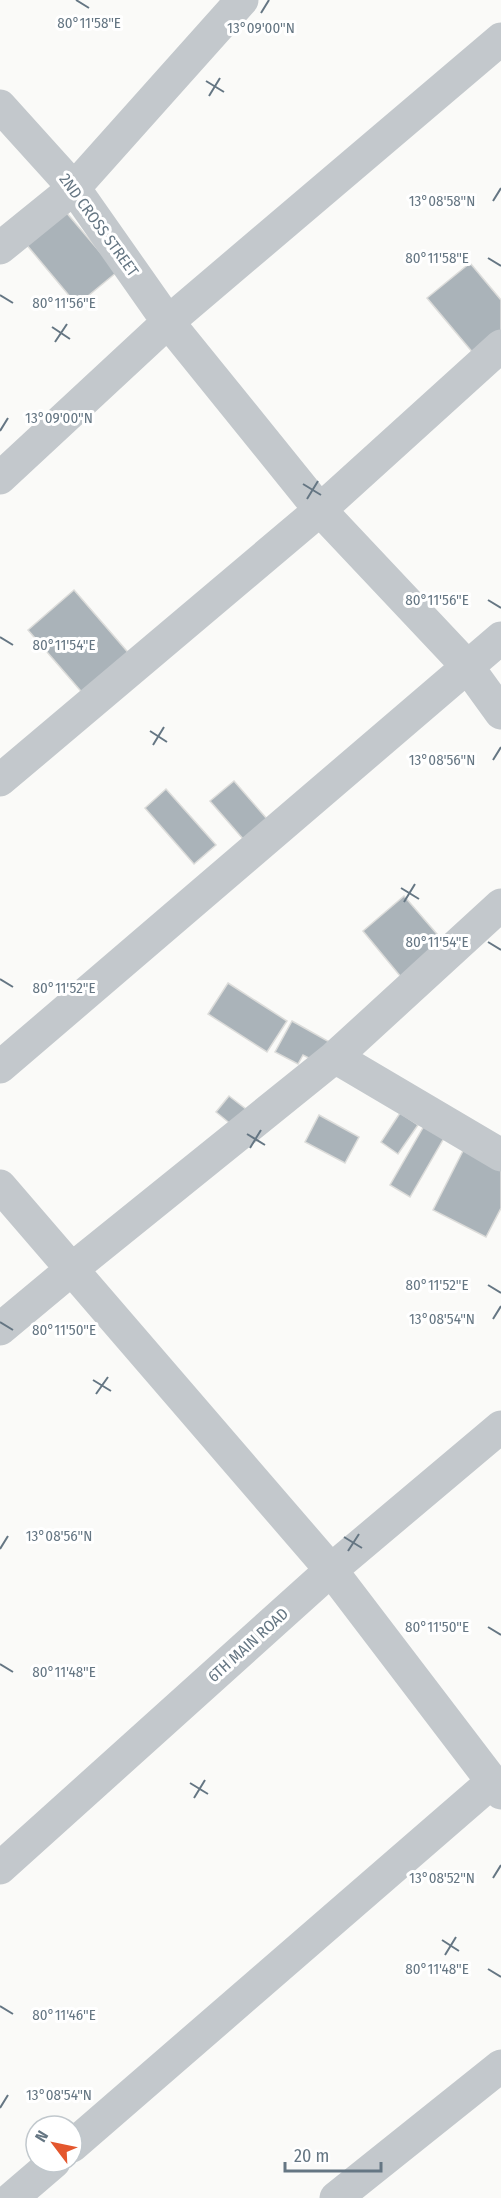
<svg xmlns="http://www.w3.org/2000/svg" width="501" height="2198" viewBox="0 0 501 2198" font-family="'Fira Sans Condensed',sans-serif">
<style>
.building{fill:#aab3b9;stroke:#dcdcda;stroke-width:1.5}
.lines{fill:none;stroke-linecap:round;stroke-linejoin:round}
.minor{stroke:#c3c8cc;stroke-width:33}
.ticks{fill:none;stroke:#657683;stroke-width:2}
.labels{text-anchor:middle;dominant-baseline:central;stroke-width:6;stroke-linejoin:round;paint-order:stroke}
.street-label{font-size:16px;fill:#657683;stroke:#fff}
.ticks-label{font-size:15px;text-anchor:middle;fill:#657683;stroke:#fff;stroke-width:6;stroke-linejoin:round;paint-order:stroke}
</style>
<rect width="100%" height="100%" fill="#fafaf8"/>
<path class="building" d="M65 211 117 272 77 305 26 244Z
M470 263 501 300V341L479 360 427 298Z
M74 590 132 657 86 697 28 630Z
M234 781 267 819 244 840 210 801Z
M166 789 216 845 194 864 145 808Z
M404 896 443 941 401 977 363 931Z
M228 983 287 1021 267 1052 208 1014Z
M292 1021 333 1044 322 1065 303 1055 298 1064 275 1052Z
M229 1096 251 1113 238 1130 216 1112Z
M400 1113 418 1125 398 1154 381 1142Z
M319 1115 359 1137 345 1163 305 1142Z
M424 1126 444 1138 410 1197 390 1185Z
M467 1143 501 1161V1208L486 1237 433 1210Z"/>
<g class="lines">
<path class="minor" d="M0 106 74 188 168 322 320 510 467 666 501 713
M0 248 74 188 242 0
M0 478 168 322 501 39
M0 780 320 510 501 346
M501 905 335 1057 501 1155
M0 1067 501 638
M0 1186 331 1570 501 1793
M0 1329 72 1269 335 1057
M0 1868 331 1570 501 1427
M72 2146 492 1782
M12 2198 54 2162
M336 2198 501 2066"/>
</g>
<path class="ticks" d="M76 0 89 8M261 13 269 0M206 81 224 92M209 96 220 78M493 201 501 188M488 258 501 266M0 295 13 303M52 327 70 339M55 342 67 324M0 431 8 418M303 484 321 495M307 499 318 481M488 600 501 608M0 637 13 645M150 731 167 742M153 745 164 727M493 760 501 747M401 888 419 899M404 902 415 884M488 942 501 950M0 979 13 987M247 1134 265 1145M250 1148 261 1130M488 1285 501 1293M493 1319 501 1306M0 1322 13 1330M93 1380 111 1391M96 1394 108 1377M344 1537 362 1548M0 1549 8 1536M348 1551 359 1534M488 1627 501 1635M0 1664 13 1672M190 1783 208 1794M194 1798 205 1780M493 1878 501 1865M442 1940 459 1951M445 1955 456 1937M488 1969 501 1977M0 2006 13 2014M0 2108 8 2095"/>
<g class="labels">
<g class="street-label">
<text transform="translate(99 225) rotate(54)">2ND CROSS STREET</text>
<text transform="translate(248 1645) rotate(-42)">6TH MAIN ROAD</text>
</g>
</g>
<g class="ticks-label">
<text x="89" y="28">80°11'58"E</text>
<text x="261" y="33">13°09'00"N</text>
<text x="442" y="206">13°08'58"N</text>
<text x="437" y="263">80°11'58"E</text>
<text x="64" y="308">80°11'56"E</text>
<text x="59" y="423">13°09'00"N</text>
<text x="437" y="605">80°11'56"E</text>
<text x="64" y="650">80°11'54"E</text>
<text x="442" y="765">13°08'56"N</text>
<text x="437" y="947">80°11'54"E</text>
<text x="64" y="993">80°11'52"E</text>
<text x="437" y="1290">80°11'52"E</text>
<text x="442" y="1324">13°08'54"N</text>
<text x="64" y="1335">80°11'50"E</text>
<text x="59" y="1541">13°08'56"N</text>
<text x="437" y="1632">80°11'50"E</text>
<text x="64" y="1677">80°11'48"E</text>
<text x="442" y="1883">13°08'52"N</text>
<text x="437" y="1974">80°11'48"E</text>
<text x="64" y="2020">80°11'46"E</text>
<text x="59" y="2100">13°08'54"N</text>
</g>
<g transform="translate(54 2144) rotate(302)"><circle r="28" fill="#ffffff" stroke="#c1c8cd" stroke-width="1.5"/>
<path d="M0-4.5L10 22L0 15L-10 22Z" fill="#e4572e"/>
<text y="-9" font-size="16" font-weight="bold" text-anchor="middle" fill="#657683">N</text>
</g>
<path d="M285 2162v9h96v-9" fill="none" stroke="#657683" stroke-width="3"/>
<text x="294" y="2162" font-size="18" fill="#657683" stroke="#ffffff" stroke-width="4.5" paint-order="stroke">20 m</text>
</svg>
